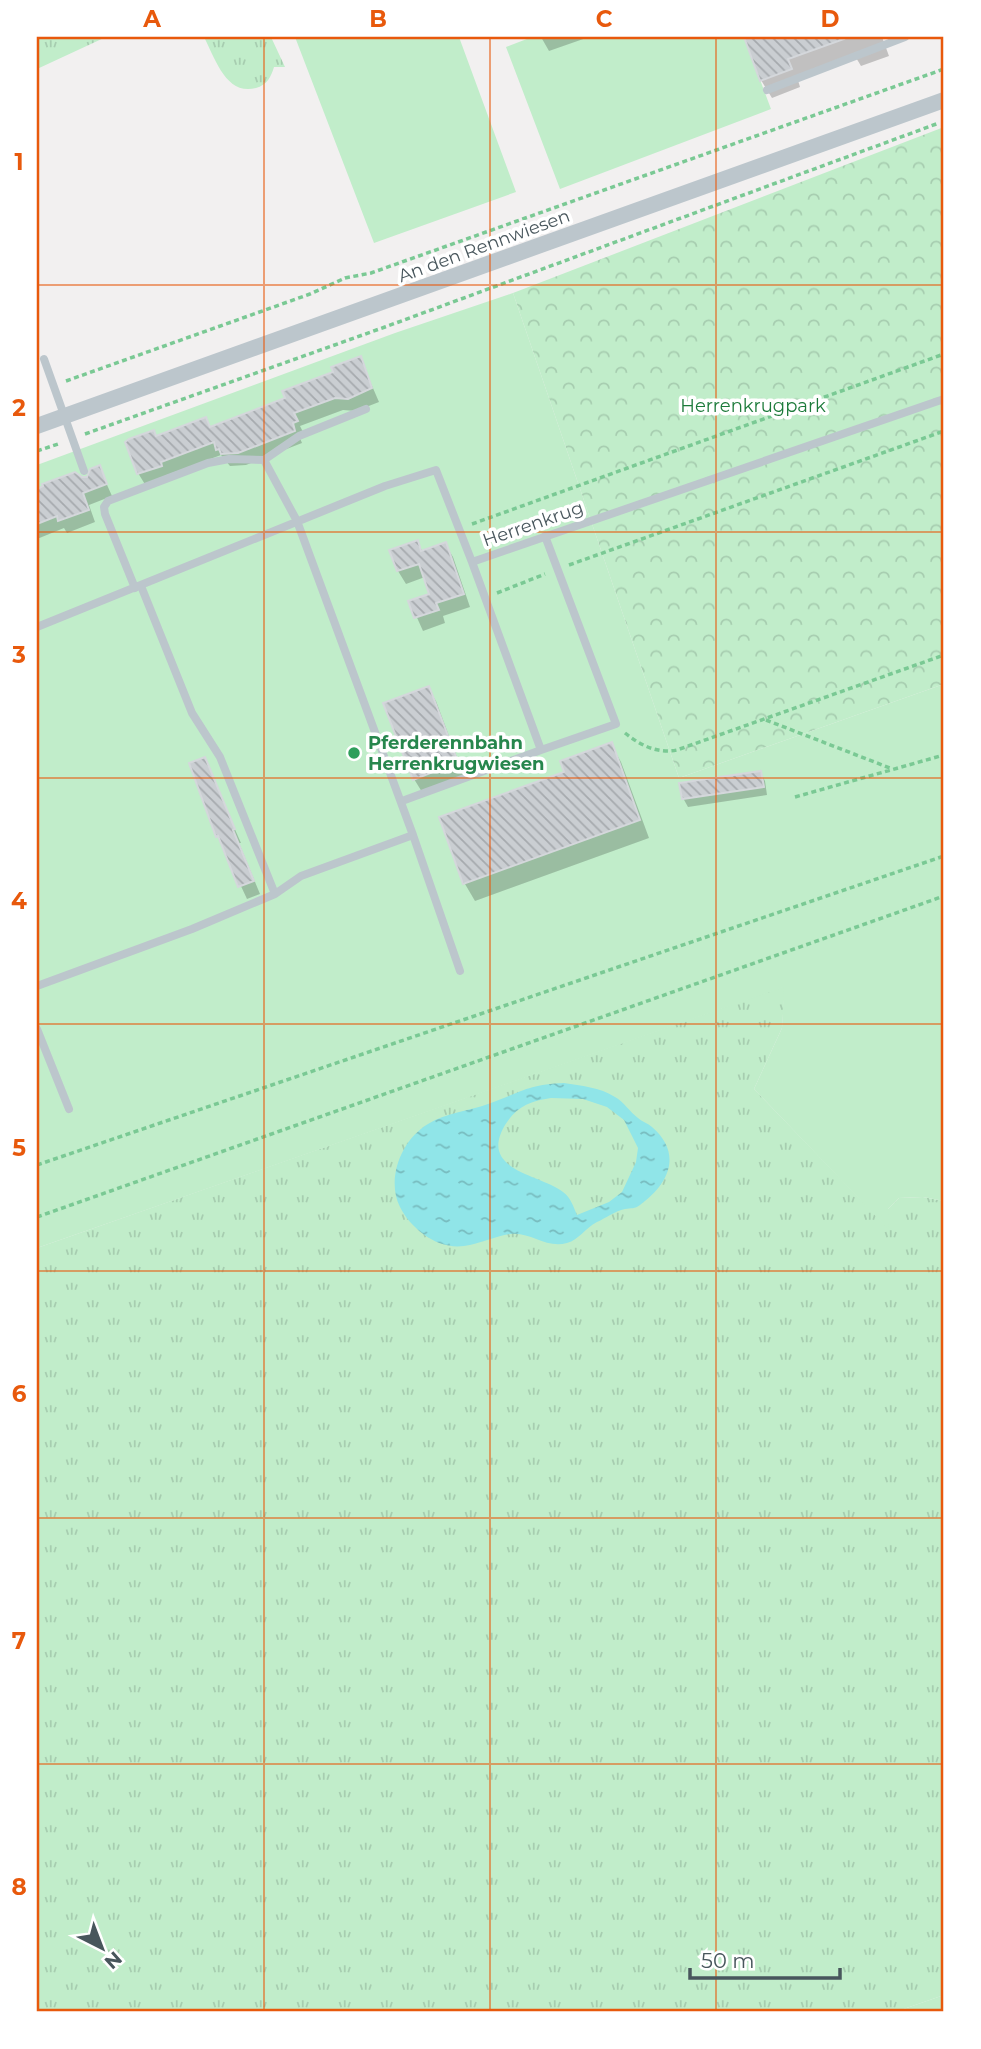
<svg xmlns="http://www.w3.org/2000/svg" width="981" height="2049" viewBox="0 0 981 2049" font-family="Montserrat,sans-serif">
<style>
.grass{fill:url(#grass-tufts)}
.forest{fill:url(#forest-crowns)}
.pitch{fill:#c1edca}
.water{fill:url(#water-ripples);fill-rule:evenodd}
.shadow{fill:#0003}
.building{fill:url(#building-back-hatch);stroke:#d4d7db;stroke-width:2}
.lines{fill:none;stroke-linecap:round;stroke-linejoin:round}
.path{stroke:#7ac994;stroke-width:3.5;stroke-dasharray:5 3.5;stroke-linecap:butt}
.lane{stroke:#bcc6cc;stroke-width:8}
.street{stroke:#bcc6cc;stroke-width:16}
.grid{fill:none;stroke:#e8590c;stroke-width:2;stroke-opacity:0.55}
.leisure-dot{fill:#2e9e5b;stroke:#fff;stroke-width:2.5}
.labels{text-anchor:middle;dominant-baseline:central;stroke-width:7;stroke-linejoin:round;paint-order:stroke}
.street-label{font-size:18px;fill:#48565c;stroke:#fff}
.park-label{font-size:18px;fill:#1c7a3a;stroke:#fff}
.leisure-label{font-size:18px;font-weight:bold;fill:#27864d;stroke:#fff;text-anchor:start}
.neatline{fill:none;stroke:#e8590c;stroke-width:2.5}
.grid-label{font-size:23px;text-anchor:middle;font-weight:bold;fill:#e8590c}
</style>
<defs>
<pattern id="grass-tufts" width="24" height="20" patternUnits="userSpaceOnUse" patternTransform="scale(1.75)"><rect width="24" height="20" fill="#c1edca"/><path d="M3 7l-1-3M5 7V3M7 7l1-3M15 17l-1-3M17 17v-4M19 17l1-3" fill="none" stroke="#a7cdb0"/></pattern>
<pattern id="forest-crowns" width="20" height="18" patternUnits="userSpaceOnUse" patternTransform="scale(1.75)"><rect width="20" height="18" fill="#c1edca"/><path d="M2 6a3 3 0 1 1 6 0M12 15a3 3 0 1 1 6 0" fill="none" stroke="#a7cdb0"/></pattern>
<pattern id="water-ripples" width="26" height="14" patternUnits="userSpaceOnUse" patternTransform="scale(1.75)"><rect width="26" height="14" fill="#90e5e8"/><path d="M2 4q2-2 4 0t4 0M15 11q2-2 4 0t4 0" fill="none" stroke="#78bcbf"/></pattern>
<pattern id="building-back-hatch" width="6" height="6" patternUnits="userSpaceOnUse" patternTransform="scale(1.75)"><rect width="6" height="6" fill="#caced2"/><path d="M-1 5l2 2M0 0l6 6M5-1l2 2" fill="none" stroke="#a6aaae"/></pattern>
</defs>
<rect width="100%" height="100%" fill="#f2f0f0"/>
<path class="grass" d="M37 37H106L37 69Z
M204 37H271L285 67H274C271 77 267 85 256 88 226 96 215 58 204 37Z
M785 986 782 1028 754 1089 888 1228V1209L899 1198 923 1197 944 1201V1995L895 2012H37V1248Z"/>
<path class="forest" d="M944 127V684L679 778 513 293Z"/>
<path class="pitch" d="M295 37H459L516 192 374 243Z
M532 37H744L771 109 560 189 506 47Z
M513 293 679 778 944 684V1201L923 1197 899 1198 888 1209 889 1230 754 1089 782 1028 784 987 37 1248V465L395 333Z
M944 1995V2012H895Z"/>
<path class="water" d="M564 1083C581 1086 600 1087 615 1097 624 1102 630 1112 638 1118 642 1122 648 1123 652 1127 683 1154 669 1184 640 1205 635 1209 631 1208 625 1209 615 1211 606 1218 597 1222 585 1228 579 1240 567 1243 546 1249 530 1231 510 1234 495 1236 480 1244 464 1246 438 1250 411 1229 400 1207 386 1179 401 1140 428 1124 445 1113 469 1111 488 1104 520 1093 528 1084 564 1083ZM551 1098 583 1099 607 1107 624 1120 638 1148 636 1162 622 1192 609 1202 577 1215C573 1206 571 1198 563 1192 540 1174 478 1171 505 1125 516 1107 530 1101 551 1098Z"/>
<path class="shadow" d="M541 37H589L549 51Z
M746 37H882L889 56 861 66 855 56 797 77 800 87 772 98 761 80Z
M360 358 379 402 356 411 343 410 300 426 304 434 299 436 302 443 246 465 230 466 221 455 167 475 146 486 138 473 156 438 211 429 287 399Z
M99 467 112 496 89 505 95 522 67 533 64 528 37 539V489L75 474 86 479Z
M417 542 423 552 445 544 453 557 470 607 443 616 445 623 423 631 410 602 431 595 425 577 406 584 398 571Z
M428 688 436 701 464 776 422 792 414 779Z
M611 744 621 762 649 838 475 901 465 884 441 818 566 773Z
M204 759 241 843H239L260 894 247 899 218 837 191 764Z
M760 772 765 781 767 795 688 807 683 798Z"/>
<path class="building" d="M744 37H843L844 39 788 59 792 69 760 81Z
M361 356 372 388 348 399 335 398 294 413 298 421 293 423 295 431 238 453 221 454 219 449 216 450 214 442 161 462 162 466 137 474 125 442 129 439 154 430 156 436 206 417 210 427 285 398 282 391 333 372 331 367Z
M100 465 107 484 83 493 89 510 58 521 57 516 37 524V489L43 486 42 484 75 472 82 477H87L90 469Z
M418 540 421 551 446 542 464 594 436 603 439 610 414 618 408 601 429 594 419 564 397 571 389 550Z
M429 686 458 762 413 780 383 703Z
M612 742 640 820 463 884 439 817 564 772 560 761Z
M205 757 235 829 233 830 254 881 238 887 218 836 216 837 189 763Z
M761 771 764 787 682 799 679 783Z"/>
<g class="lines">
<path class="path" d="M66 381 310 294 345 278 371 273 944 69
M85 434 385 327 939 123
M37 451 61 443
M472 524 944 354
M569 565 944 431
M497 593 545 574
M766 720 890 768
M625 733C640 745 657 754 677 750L944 655
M795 797 944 755
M37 1165 944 856
M37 1217 944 896"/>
<path class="lane" d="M767 90 905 37
M44 359 84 471
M472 562 541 750 616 724 545 536
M141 586 192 713 220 757 275 894
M135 588 105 514 104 507 108 501 208 463 229 459 264 460 299 436 366 409
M37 627 385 486 436 470 472 562 944 399
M402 801 541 750
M413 835 460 971
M37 986 192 929 275 894 301 876 413 835 297 521 264 460
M37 1029 69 1109"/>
<path class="street" d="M37 426 944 100"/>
</g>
<path class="grid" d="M264 37V2012M490 37V2012M716 37V2012M37 285H944M37 532H944M37 778H944M37 1024H944M37 1271H944M37 1518H944M37 1764H944"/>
<circle class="leisure-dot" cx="354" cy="753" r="7"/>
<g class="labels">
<g class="street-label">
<text transform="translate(484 246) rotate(-20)">An den Rennwiesen</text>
<text transform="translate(533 524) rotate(-19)">Herrenkrug</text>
</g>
<g class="park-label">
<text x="753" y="406">Herrenkrugpark</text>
</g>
<g class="leisure-label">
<text x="368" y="743">Pferderennbahn<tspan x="368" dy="21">Herrenkrugwiesen</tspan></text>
</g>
</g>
<rect width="981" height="2049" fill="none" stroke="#ffffff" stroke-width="77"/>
<g transform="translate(102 1948) rotate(138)" stroke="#ffffff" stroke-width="5" paint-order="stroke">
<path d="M0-5L12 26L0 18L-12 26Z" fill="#48565c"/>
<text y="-10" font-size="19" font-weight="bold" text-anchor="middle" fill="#48565c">N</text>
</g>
<path d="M690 1968v10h150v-10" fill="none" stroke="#48565c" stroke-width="3.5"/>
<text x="701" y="1968" font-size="21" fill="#48565c" stroke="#ffffff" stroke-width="5" paint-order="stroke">50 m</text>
<rect x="38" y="38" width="904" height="1972" class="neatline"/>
<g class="grid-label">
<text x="152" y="27">A</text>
<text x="378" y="27">B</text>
<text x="604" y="27">C</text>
<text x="830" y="27">D</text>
<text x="19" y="170">1</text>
<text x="19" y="416">2</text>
<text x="19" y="663">3</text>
<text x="19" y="909">4</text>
<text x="19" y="1156">5</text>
<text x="19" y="1402">6</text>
<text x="19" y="1649">7</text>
<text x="19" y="1895">8</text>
</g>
</svg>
